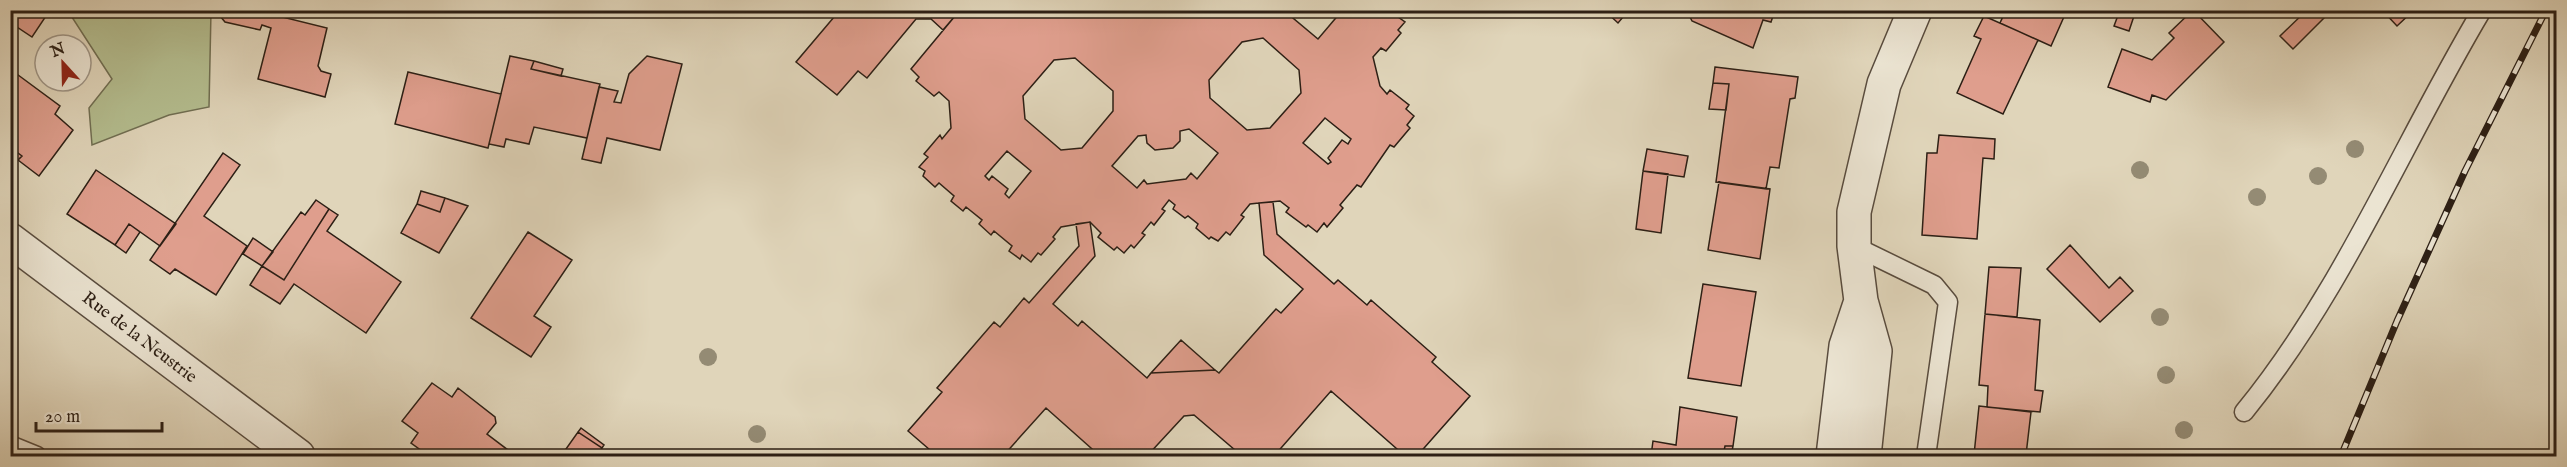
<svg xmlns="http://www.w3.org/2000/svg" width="2567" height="467" viewBox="0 0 2567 467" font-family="'IM FELL English',serif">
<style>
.green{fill:#b4bd8f;stroke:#706e52;stroke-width:1.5}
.building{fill:#df9e8d;stroke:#2c1f15;stroke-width:1.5;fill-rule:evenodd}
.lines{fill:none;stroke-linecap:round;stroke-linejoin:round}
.lane-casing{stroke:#594c3e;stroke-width:21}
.street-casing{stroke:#594c3e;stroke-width:36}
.lane{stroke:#ebe4d2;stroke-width:18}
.street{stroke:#ebe4d2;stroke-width:33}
.rail-casing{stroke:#2c1f15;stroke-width:7}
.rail{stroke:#ebe4d2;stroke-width:4.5;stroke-dasharray:14;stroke-linecap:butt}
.tree{fill:#948b74}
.labels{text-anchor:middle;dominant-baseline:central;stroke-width:4.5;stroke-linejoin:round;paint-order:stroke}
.street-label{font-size:18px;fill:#2c1f15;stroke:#ebe4d2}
</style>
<rect width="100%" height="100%" fill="#e0d5ba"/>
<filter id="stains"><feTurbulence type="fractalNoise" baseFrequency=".00333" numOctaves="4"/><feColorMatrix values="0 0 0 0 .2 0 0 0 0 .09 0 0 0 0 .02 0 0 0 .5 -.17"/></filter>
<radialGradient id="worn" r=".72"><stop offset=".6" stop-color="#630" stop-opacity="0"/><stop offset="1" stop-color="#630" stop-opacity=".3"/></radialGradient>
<path class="green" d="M68 11H211L209 107 169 115 92 145 89 108 112 79Z"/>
<path class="building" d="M20 10H50L32 37 11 23Z
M221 10H254L327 28 318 66 321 71 331 74 325 97 258 79 271 28 262 25 260 30 225 22 220 16Z
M840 10H949L955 16 943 30 931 19H916L867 78 858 71 837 95 796 62Z
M949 10H1298L1293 18 1318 39 1340 13 1336 10H1399L1402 13 1398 17 1405 22 1398 30 1401 33 1386 51 1381 48 1373 57 1380 86 1387 94 1390 90 1409 105 1406 109 1414 116 1407 125 1410 128 1394 147 1390 145 1361 187 1357 185 1340 205 1343 208 1327 227 1324 223 1317 232 1308 225 1306 227 1286 212 1289 208 1280 201 1259 203 1250 204 1241 215 1244 217 1230 235 1226 232 1218 241 1211 237 1209 239 1196 228 1198 224 1188 216 1185 218 1173 209 1175 205 1169 200 1162 209 1165 211 1154 225 1151 222 1142 233 1145 235 1134 248 1131 245 1124 253 1117 247 1114 250 1098 237 1101 233 1090 222 1061 227 1053 237 1055 239 1041 255 1038 253 1031 262 1022 255 1020 259 1009 251 1012 246 994 231 991 235 979 224 982 220 966 207 963 211 951 201 954 196 939 183 935 187 923 176 925 171 919 167 928 157 924 154 940 135 942 139 951 128 949 101 939 92 934 96 916 81 919 77 911 69 955 16ZM1263 38 1299 70 1301 93 1270 128 1247 130 1210 98 1209 80 1242 42ZM1075 58 1113 91V111L1082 148 1061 150 1025 119 1023 96 1054 60ZM1325 118 1351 139 1348 144 1342 140 1328 158 1331 162 1328 164 1303 143ZM1189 129 1218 153 1197 179 1191 173 1186 179 1147 184 1144 180 1137 188 1112 166 1138 136 1146 135 1147 143 1155 150 1173 148 1180 141V131ZM1007 151 1031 171 1009 198 1005 194 1008 189 992 176 989 180 985 176Z
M1604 10H1629L1618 23Z
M1691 10H1775L1771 22 1763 20 1753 48 1692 21 1689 15Z
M2006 10H2067L2051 46 2000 23Z
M2120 10H2136L2129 31 2114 26Z
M2193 10 2224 42 2166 100 2152 95 2150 102 2108 87 2122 49 2152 60 2174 38 2169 33Z
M2307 10H2332L2293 49 2280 36Z
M2382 10H2414L2397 26Z
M1984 16 2038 40 2003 114 1957 93 1981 39 1974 36Z
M510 56 534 61 531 69 600 84 587 138 534 127 529 144 506 139 504 147 489 144Z
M647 56 682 64 660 150 607 138 601 163 582 159 599 87 618 91 614 102 621 103 629 74Z
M534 61 563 69 561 76 531 69Z
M1715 67 1798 77 1795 98 1790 99 1779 168 1770 167 1766 189 1716 182 1729 84 1713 83Z
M10 69 60 106 55 114 73 130 39 176 18 160 22 156 10 147Z
M408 72 501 94 488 148 395 124Z
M1713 83 1729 84 1726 110 1709 109Z
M1939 135 1995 139 1994 159 1983 158 1977 239 1922 235 1927 153H1937Z
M10 147 22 156 18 160 10 155Z
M1647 149 1688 156 1684 177 1643 171Z
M223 153 240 165 204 216 247 246 216 295 175 269 170 274 150 260Z
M96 170 176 224 160 246 129 224 115 245 67 214Z
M1643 171 1668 174 1661 233 1636 229Z
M1719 182 1770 189 1760 259 1708 250Z
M421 191 445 198 440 212 417 204Z
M445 198 468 206 439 253 401 233 417 204 440 212Z
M316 200 329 209 284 280 262 266 301 212 305 215Z
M1273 202 1277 234 1334 284 1338 280 1367 305 1371 300 1436 357 1432 362 1470 396 1417 456H1405L1331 391 1274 456H1242L1194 415 1184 416 1147 456H1100L1046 408 1003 456H937L908 431 942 392 937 388 994 322 1000 327 1024 298 1029 303 1079 246 1076 224 1090 222 1095 256 1053 304 1078 326 1082 321 1147 378 1151 373 1215 370 1219 373 1276 309 1281 313 1303 289 1264 255 1259 203Z
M329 209 338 215 327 231 401 282 366 333 294 284 280 304 250 285 262 266 284 280Z
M129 224 140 232 126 253 115 245Z
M528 232 572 260 534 316 551 327 531 357 471 318Z
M253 238 273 252 262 266 243 254Z
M2070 245 2109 288 2120 277 2133 291 2100 322 2047 269Z
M1989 267 2021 268 2017 317 1985 314Z
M1703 284 1756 292 1741 386 1688 378Z
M1985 314 2040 320 2035 390 2043 391 2040 412 1987 407 1988 386 1979 385Z
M1181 340 1215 370 1151 373Z
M432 383 452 397 458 388 495 417 496 423 487 434 516 456H429L411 443 418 433 402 421Z
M1979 406 2031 412 2026 455 2032 456 1974 455Z
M1680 407 1737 417 1733 446H1725L1723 456H1651L1653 441 1676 445Z
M581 428 604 445 602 448 578 432Z
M578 432 602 448 596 456H561Z
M1725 446H1733L1731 456H1723Z"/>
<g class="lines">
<defs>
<path id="lane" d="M1854 246 1934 285 1948 302 1926 456
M2244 412C2343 291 2402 144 2482 10
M10 445 37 456"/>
<path id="street" d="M10 240 298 456
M1833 456 1846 346 1861 301
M1864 456 1875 351 1861 301 1854 246V212L1884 84 1915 10"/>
</defs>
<use href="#lane" class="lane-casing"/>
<use href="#street" class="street-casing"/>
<use href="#lane" class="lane"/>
<use href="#street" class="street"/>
<defs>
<path id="rail" d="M2341 456 2397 321 2465 171 2546 10"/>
</defs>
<use href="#rail" class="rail-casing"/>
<use href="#rail" class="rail"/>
</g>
<g class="tree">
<circle cx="2355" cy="149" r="9"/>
<circle cx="2140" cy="170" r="9"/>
<circle cx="2318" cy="176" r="9"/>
<circle cx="2257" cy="197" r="9"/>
<circle cx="2160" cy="317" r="9"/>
<circle cx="708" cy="357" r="9"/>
<circle cx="2166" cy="375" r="9"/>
<circle cx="2184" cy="430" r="9"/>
<circle cx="757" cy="434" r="9"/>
</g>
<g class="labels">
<g class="street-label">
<text transform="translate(139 338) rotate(37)">Rue de la Neustrie</text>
</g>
</g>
<rect width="2567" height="467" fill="none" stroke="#e0d5ba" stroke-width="36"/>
<rect x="12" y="12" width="2543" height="443" fill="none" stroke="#2c1f15" stroke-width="3"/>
<rect x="18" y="18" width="2531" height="431" fill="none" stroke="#2c1f15" stroke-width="1.5"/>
<g transform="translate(63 63) rotate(338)"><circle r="28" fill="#ebe4d2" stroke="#9f9586" stroke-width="1.5"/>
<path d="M0-4.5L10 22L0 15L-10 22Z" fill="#8f2418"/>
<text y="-9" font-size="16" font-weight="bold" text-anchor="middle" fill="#2c1f15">N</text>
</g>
<path d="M36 422v9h126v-9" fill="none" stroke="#2c1f15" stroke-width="3"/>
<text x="45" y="422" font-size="18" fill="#2c1f15" stroke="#ebe4d2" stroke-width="4.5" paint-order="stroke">20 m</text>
<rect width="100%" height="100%" filter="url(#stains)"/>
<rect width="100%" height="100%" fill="url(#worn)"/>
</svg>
